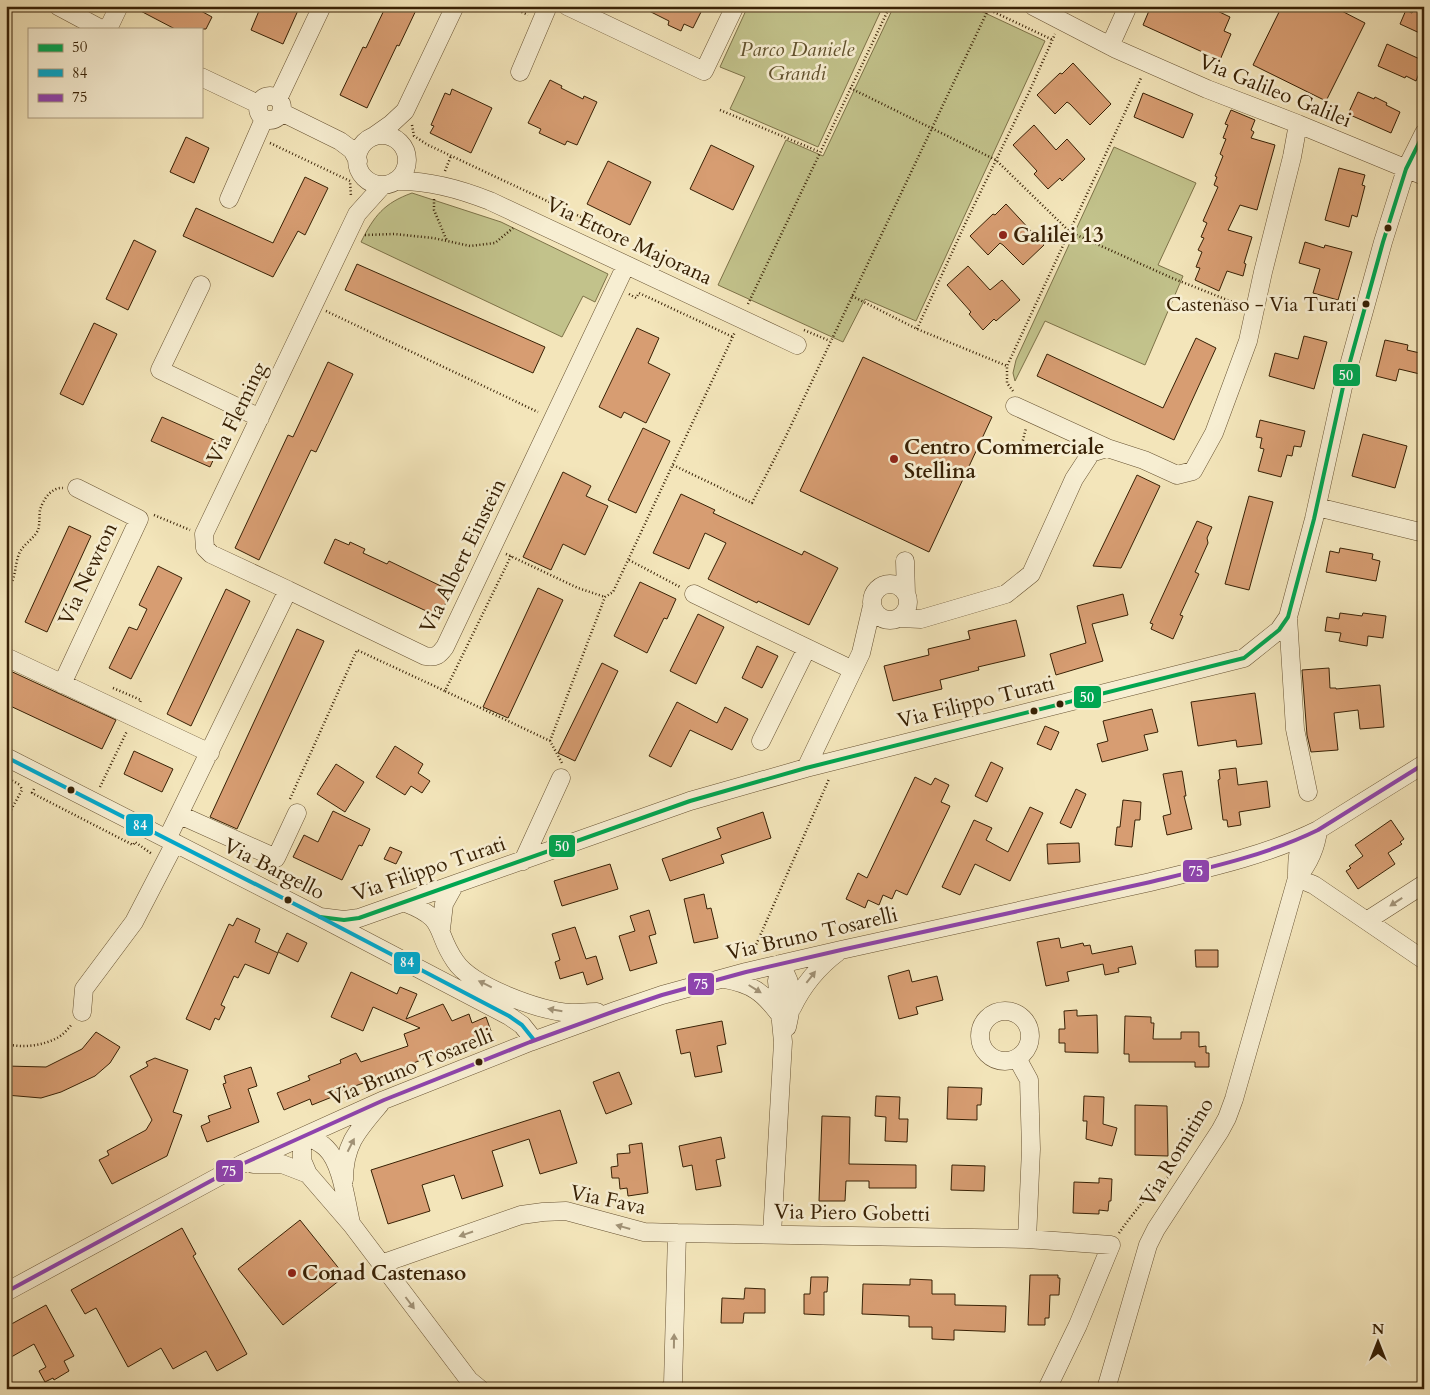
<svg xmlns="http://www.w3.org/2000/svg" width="1430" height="1395" viewBox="0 0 1430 1395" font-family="Cardo,serif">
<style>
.green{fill:#c2c28b;stroke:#7d7248}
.building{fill:#d79d72;stroke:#382105}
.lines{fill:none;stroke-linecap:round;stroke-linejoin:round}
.minor-casing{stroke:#675232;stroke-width:19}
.path{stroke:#382105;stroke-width:2.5;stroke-dasharray:1 2.5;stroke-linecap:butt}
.minor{stroke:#f7eed2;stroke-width:18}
.bus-1-casing{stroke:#f7eed2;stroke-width:8}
.bus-2-casing{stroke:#f7eed2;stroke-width:8}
.bus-3-casing{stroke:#f7eed2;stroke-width:8}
.bus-1{stroke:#00a651;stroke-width:4}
.bus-2{stroke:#00a9ce;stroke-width:4}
.bus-3{stroke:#8e44ad;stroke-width:4}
.oneway{fill:#a19276}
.bus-dot{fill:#382105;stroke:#f7eed2;stroke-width:2}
.poi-dot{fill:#8f2418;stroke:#f7eed2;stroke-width:2}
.labels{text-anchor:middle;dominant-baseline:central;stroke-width:5;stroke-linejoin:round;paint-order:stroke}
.bus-label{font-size:20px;fill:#382105;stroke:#f7eed2;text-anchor:end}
.park-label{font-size:21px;font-style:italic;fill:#61512d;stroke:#f7eed2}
.street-label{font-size:21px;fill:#382105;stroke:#f7eed2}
.poi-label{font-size:21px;font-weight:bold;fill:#382105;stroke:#f7eed2;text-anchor:start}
.line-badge{stroke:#f7eed2;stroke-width:2}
.badge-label{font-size:14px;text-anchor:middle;font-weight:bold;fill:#fff}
</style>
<rect width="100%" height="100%" fill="#f3e5ba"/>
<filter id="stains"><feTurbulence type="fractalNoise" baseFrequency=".004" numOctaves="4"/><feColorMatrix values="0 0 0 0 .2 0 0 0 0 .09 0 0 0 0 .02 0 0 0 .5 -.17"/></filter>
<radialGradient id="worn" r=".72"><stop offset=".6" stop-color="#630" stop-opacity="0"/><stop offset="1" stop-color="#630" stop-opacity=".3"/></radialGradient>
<path class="green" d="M748 6H883L818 147 730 109 745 77 720 67Z
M894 6H970L1045 41 916 321 865 299 843 342 718 285 786 140 823 156Z
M1114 147 1196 183 1158 265 1183 276 1145 365 1045 321 1015 381 1013 373 1016 360Z
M412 193 501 222 608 274 595 302 583 296 562 337 361 242C374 216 384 203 412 193Z"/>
<path class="building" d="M131 6H204L201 11 212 17 206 29H175Z
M261 6H300L283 44 251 30Z
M386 6H418L399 46 397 45 367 108 340 95 363 47 366 48Z
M639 6H698L696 10 701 12 693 28 684 24 681 31 668 25 669 21Z
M1151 6H1207L1230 17 1224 31 1231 34 1220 60 1143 25Z
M1282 6H1332L1365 23 1326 101 1253 65Z
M1416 7 1424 11V35L1400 24 1406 10 1412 13Z
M1387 44 1424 61 1416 81 1406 76 1405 78 1378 66Z
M1073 63 1111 104 1090 125 1070 104 1067 102 1055 114 1037 95 1060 73 1062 74Z
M550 80 562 86 561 88 583 99 584 96 597 102 577 145 567 141 565 145 539 133 541 129 528 123Z
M452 89 492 108 471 153 430 133 434 126 431 125 445 93 450 95Z
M1358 92 1374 99 1375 97 1387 103 1386 105 1400 112 1391 133 1348 114Z
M1143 93 1193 114 1183 138 1134 117Z
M1231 110 1255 120 1251 130 1254 132 1251 138 1275 145 1257 210 1240 205 1228 230 1252 237 1244 263 1246 264 1243 276 1227 271 1219 291 1195 280 1200 268 1196 267 1202 252 1198 250 1204 238 1201 237 1207 223 1203 221 1218 187 1214 185 1217 177 1215 176 1223 156 1220 154 1226 139 1223 138 1228 125 1225 124Z
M1034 125 1056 150 1067 139 1085 159 1062 181 1060 178 1048 189 1034 174 1037 171 1013 145Z
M186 137 209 148 194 183 170 172Z
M711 145 754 166 733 210 690 189Z
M608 161 651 182 630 225 587 204Z
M1339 168 1365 175 1362 185 1365 186 1357 217 1352 215 1349 227 1325 220Z
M305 177 328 188 305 235 298 231 273 277 183 236 196 208 273 243Z
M1006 204 1044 245 1023 265 1003 245 1000 243 988 255 970 236 993 214 995 215Z
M134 240 156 251 128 310 106 299Z
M1305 242 1324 248 1325 245 1352 252 1338 300 1313 293 1320 269 1299 263Z
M357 264 545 347 533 373 345 290Z
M968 266 990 290 1002 280 1020 300 996 321 994 319 983 330 969 314 971 312 947 285Z
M94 323 117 334 83 405 60 394Z
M637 328 659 338 648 363 670 374 646 423 624 412 621 418 599 407Z
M1304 336 1327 342 1314 389 1269 376 1275 353 1298 359Z
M1196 338 1216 348 1174 440 1037 376 1047 354 1163 408Z
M1385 340 1408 345 1407 350 1424 354V375L1399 369 1396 381 1376 376Z
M863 357 992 417 929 552 800 491Z
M328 362 353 374 316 452 311 450 259 560 235 548 288 435 293 437Z
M162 417 221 443 210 467 151 441Z
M1260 420 1305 431 1301 447 1294 446 1292 456 1287 455 1281 477 1258 471 1264 449 1260 448 1262 438 1256 437Z
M643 428 670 441 636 513 608 500Z
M1363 434 1407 446 1395 488 1352 476Z
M563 472 591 486 586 496 608 506 585 555 563 544 551 570 523 557Z
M1137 475 1160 486 1121 568 1093 566Z
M681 494 715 510 713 513 802 555 804 551 838 568 809 625 758 601 757 603 708 579 726 543 705 533 689 569 653 553Z
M1249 496 1273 502 1249 590 1225 584Z
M1197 521 1212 527 1207 538 1208 543 1195 572 1199 574 1180 615 1183 616 1173 639 1151 629 1153 624 1150 623Z
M69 526 91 536 47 632 25 622Z
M335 539 349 545 350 542 365 549 363 553 387 564 389 561 445 588 443 591 450 594 439 617 324 563Z
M1340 548 1373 554 1372 559 1380 561 1376 581 1326 572 1330 551 1339 553Z
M158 566 182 578 131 679 109 668 129 627 137 630 147 609 139 605Z
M640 582 676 599 667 619 664 618 647 653 614 636Z
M538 588 563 600 508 718 483 707Z
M226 589 250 601 191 726 167 714Z
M1123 594 1128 615 1092 624 1103 661 1056 675 1050 654 1086 643 1077 606Z
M1340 613 1362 616 1363 613 1386 616 1383 638 1368 636 1367 646 1339 641 1341 633 1325 631 1327 617 1339 619Z
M698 614 724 627 696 684 670 671Z
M1016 620 1025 656 978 667 979 670 940 680 942 689 893 701 884 666 929 655 928 649 970 639 968 631Z
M297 629 324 641 237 829 210 817Z
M757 646 778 656 762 688 742 678Z
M602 663 618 671 575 761 558 753Z
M1329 668 1330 688H1336V689L1380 685 1384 727 1360 729 1358 710 1334 713 1338 750 1311 752 1307 735 1302 670Z
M6 669 116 720 102 749 6 704Z
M1255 693 1262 744 1237 747 1236 740 1198 746 1191 702Z
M677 702 717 723 725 707 748 719 732 750 690 730 671 767 649 756Z
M1152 709 1158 732 1144 735 1148 750 1102 762 1097 744 1108 741 1103 721Z
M1045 726 1059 732 1051 750 1037 744Z
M395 746 423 764 418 773 430 781 422 793 411 786 405 795 376 777Z
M134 751 173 769 162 792 124 774Z
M991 762 1003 768 987 802 975 796Z
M336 764 364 782 345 812 317 794Z
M1236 768 1238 785 1267 781 1270 807 1239 812 1241 825 1228 827 1227 820H1223L1218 780 1220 779 1219 770Z
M1182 771 1186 796H1184L1192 829 1167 835 1163 816 1171 814 1163 774Z
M915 777 931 785 935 778 949 785 941 802 950 806 907 895 896 890 892 899 883 895 879 905 868 900 865 908 846 899 858 873 867 878Z
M1076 789 1086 794 1071 828 1060 823Z
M1123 800 1141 802 1140 820H1135L1132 847 1115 845 1117 827H1120Z
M1030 807 1043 813 1010 881 975 864 960 895 942 887 974 820 992 828 986 840 1008 852Z
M333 811 370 829 362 846 359 845 342 880 293 857 304 835 318 842Z
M763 812 771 838 721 855 724 863 670 881 662 859 721 838 717 828Z
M1391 820 1404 839 1400 842 1402 844 1388 853 1395 864 1358 889 1346 871 1351 868 1349 866 1363 856 1355 845Z
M1079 843 1080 862 1048 864 1047 844Z
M390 847 402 852 396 864 384 859Z
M610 864 618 889 562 906 554 881Z
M704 894 707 909 711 908 718 938 694 943 684 899Z
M649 910 656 934 649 936 657 963 630 971 619 936 635 931 630 916Z
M237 918 260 929 255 942 278 953 269 974 245 964 238 978 234 976 221 1005 225 1007 219 1020 215 1018 210 1030 186 1019 229 924 233 926Z
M575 927 586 959 596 956 603 979 587 985 583 972 560 979 555 962 560 960 552 934Z
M287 933 307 943 298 962 278 952Z
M1059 938 1061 948 1083 943 1084 946 1090 945 1092 954 1132 946 1136 964 1118 968 1119 972 1105 975 1103 964 1067 972 1069 981 1046 986 1037 942Z
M1195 950H1218V967H1196Z
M909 970 912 982 937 976 943 1000 916 1007 918 1014 899 1019 888 976Z
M351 972 397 994 400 987 417 994 406 1019 443 1004 452 1021 469 1014 472 1023 486 1017 491 1031 404 1067V1068L336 1093 337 1095 312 1105 310 1099 284 1110 277 1093 310 1080 308 1076 341 1063 340 1060 356 1053 361 1062 408 1046 404 1034 420 1028 373 1007 363 1031 331 1017Z
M1077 1010V1016L1097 1015 1098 1053 1065 1052V1043H1059V1029H1065L1064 1011Z
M1125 1016 1151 1017V1023H1154L1153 1039H1181V1032H1199V1047L1206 1046V1053H1209V1067H1195V1062H1129V1054H1124Z
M722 1021 726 1044 717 1046 722 1072 695 1077 690 1052 681 1054 676 1030Z
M96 1032 120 1047 110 1063 95 1076 61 1092 41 1098 6 1095V1066L46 1067 82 1049Z
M155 1058 188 1070 173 1112 182 1115 167 1156 112 1184 99 1160 109 1155 107 1151 146 1130 152 1120 130 1076 148 1066 146 1062Z
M251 1067 257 1086 248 1089 259 1122 207 1142 201 1126 210 1122 208 1116 231 1108 223 1084 226 1083 224 1076Z
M619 1072 632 1104 606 1114 593 1082Z
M948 1087 982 1088 981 1105H977V1120L947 1119Z
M876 1096 900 1097 899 1119H908L907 1142 885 1141 886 1117 875 1116Z
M1084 1096 1104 1097 1103 1124 1117 1128 1112 1146 1086 1139 1087 1121H1083Z
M1135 1105 1167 1106 1168 1156 1135 1155Z
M560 1110 577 1163 540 1174 529 1139 492 1151 503 1186 462 1199 454 1175 422 1185 430 1211 388 1224 371 1170Z
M822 1116 850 1117 849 1164 916 1165V1188H869V1181H846L845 1201H819Z
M721 1137 725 1158 716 1160 721 1186 696 1190 692 1165 683 1167 679 1146Z
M642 1143 648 1193 628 1196 627 1188 620 1189 619 1178H612L611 1167 618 1166 617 1154 630 1153 629 1145Z
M952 1165 985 1166 984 1191 951 1190Z
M1099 1178 1112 1179 1111 1201H1109L1108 1211 1099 1210V1214L1073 1213 1074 1182 1099 1183Z
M300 1220 345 1276 283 1325 238 1269Z
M182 1228 196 1254 193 1256 247 1354 217 1371 206 1351 173 1369 161 1348 128 1367 96 1308 85 1314 71 1290Z
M1030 1275H1058V1278H1060L1059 1295H1050L1049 1318H1045V1325H1028Z
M811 1277H828L827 1292H824V1315L804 1314V1294H810Z
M910 1279 932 1280V1294H955V1305L1006 1306 1005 1332 954 1330V1340L932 1339V1327H909V1316L862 1314 863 1284 910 1285Z
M745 1288 765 1289V1313H744L743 1323H721L722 1298 744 1299Z
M46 1305 74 1356 64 1361 69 1371 54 1380 53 1378 45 1382 39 1371 46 1367 34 1344 6 1360V1327Z"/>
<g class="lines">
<defs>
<path id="minor" d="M58 6 101 29
M567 6 704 71 735 6
M1033 6 1116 49 1207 89 1298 124 1424 176
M108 29 119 6
M1110 46 1128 6
M520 72 548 6
M201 77 258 104
M258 108a12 12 0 1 1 24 0a12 12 0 1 1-24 0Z
M278 99 322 6
M281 112 340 141 352 150 358 161
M357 160a25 25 0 1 1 50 0a25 25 0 1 1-50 0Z
M374 136 391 124 405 111 455 6
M395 181C426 180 460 189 490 201L797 345
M229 199 264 119
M201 285 160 370 260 418
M1015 406 1107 448
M1317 507 1424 533
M905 561 906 594
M872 602a18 18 0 1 1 36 0a18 18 0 1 1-36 0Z
M288 590 211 554 205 548 204 534 357 214 383 185
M694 594 853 670
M1288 617 1295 729 1308 792
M900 618 921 619 1006 594 1031 574 1074 479 1091 453 1107 448 1144 460 1177 475 1193 471 1214 433 1248 341 1263 272 1292 157 1298 124
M6 657 210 753
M62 684 139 519 77 488
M761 741 807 648
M6 757 320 917 509 1016 522 1025 534 1040
M806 768 861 653 872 606
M180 815 276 858 297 813
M167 839 288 590 425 656C436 658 439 655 445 647L626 265
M523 861 561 778
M1297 878 1314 885 1424 960
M1297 878C1309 863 1316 849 1318 830
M406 903C448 919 434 931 455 961 472 987 541 1011 571 1013 580 1013 589 1012 597 1012
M320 917 344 920 359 918 690 801 806 768 1244 658 1279 630 1288 617 1314 519 1343 387 1383 242 1406 169 1424 133
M1368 920 1424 884
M441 929 444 904 454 886
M780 964C795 987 793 1001 787 1027
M724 979C752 984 763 992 780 1015
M792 1008C803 985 818 967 838 952
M980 1036a25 25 0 1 1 50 0a25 25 0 1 1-50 0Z
M82 1012 84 989 134 922 175 843
M1017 1058 1029 1080 1031 1149 1027 1239
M305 1136 302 1148V1160L308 1174 352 1225 469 1380 480 1389
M305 1136C313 1139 320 1142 326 1148 342 1163 346 1202 351 1223
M253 1164H282L308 1174
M344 1180C344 1144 358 1130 380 1104
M677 1233 1027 1239 1111 1245 1078 1325 1047 1389
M772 1234 783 1042 777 981 780 964
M381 1264 521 1215 543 1212 566 1211 644 1232 677 1233 673 1384 670 1389
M6 1292 242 1164 384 1100 530 1042 615 1011 662 995 746 972 841 950 1146 883C1204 869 1265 856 1318 830L1424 764
M1106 1389 1148 1245 1156 1229 1220 1131 1227 1118 1234 1099 1297 878C1297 862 1297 851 1304 837"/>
</defs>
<use href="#minor" class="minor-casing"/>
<path class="path" d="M509 6 528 15
M981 6 1053 40
M850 88 996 160 1070 232 1172 278 1240 305
M720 110 820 152
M412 125 414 136 428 145 613 232 609 241
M270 143 350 181 351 197
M445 171 451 156
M434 199V210L447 241
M365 235 394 234 433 238 470 246 495 243 513 228
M629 294 636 298 639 293 733 337
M852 296 917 329 1007 366
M748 304 890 6
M326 311 538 412
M917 329 966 222 1030 90 1055 34
M804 330 830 341
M1013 391 1007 383V366L1141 78
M1022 444 1026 428
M673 465 752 503 786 436 988 10
M154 515 190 530
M506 554 578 588 605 597
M511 556 445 691 550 741 562 763
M629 560 680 587
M6 589C17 580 14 566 19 554 23 544 34 539 38 530 40 524 39 517 40 510 43 500 51 487 63 488
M113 688 141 700 140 703
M550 741 605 597 613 592 735 332
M6 777 20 785
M100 787 127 731
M34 789 32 793 133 845 135 842 152 854
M290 799 357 650 445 691
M6 819 22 790 20 785
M752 954 829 779
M6 1044C23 1048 42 1046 57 1038 63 1035 68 1029 72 1024
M1119 1233C1134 1212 1151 1190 1172 1174"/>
<use href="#minor" class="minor"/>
<defs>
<path id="bus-1" d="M320 917 344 920 359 918 690 801 806 768 1244 658 1279 630 1288 617 1314 519 1343 387 1383 242 1406 169 1424 133"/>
<path id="bus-2" d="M6 757 320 917 509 1016 522 1025 534 1040"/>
<path id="bus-3" d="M6 1292 242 1164 384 1100 530 1042 615 1011 662 995 746 972 841 950 1146 883C1204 869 1265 856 1318 830L1424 764"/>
</defs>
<use href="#bus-1" class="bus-1-casing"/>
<use href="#bus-2" class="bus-2-casing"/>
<use href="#bus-3" class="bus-3-casing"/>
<use href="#bus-1" class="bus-1"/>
<use href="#bus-2" class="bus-2"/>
<use href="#bus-3" class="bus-3"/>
</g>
<defs><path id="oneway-solid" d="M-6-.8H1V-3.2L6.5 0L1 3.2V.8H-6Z" transform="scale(1.25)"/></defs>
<g class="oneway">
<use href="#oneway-solid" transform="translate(1396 902) rotate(147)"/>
<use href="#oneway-solid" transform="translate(811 977) rotate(-52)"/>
<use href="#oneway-solid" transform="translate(485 984) rotate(-154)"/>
<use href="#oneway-solid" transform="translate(755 989) rotate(32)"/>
<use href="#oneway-solid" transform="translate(555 1010) rotate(-170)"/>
<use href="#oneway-solid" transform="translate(351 1145) rotate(-63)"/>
<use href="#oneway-solid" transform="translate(623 1227) rotate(-164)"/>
<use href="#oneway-solid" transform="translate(466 1234) rotate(161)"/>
<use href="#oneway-solid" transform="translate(410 1303) rotate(53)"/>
<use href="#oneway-solid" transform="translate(674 1341) rotate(-89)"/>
</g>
<g class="bus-dot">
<circle cx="1388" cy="228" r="4.5"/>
<circle cx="1366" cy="304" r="4.5"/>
<circle cx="1060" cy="704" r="4.5"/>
<circle cx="1034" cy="711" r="4.5"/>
<circle cx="71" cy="790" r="4.5"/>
<circle cx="288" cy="900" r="4.5"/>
<circle cx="479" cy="1062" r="4.5"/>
</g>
<g class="poi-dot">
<circle cx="1003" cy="235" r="5"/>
<circle cx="894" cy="459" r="5"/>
<circle cx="292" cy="1273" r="5"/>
</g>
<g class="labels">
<g class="bus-label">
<text x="1357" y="304">Castenaso - Via Turati</text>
</g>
<g class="park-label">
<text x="797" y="49">Parco Daniele<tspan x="797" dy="24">Grandi</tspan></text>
</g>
<g class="street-label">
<text transform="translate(1275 91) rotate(22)">Via Galileo Galilei</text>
<text transform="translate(629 241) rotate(25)">Via Ettore Majorana</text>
<text transform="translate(237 413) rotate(-64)">Via Fleming</text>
<text transform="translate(463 556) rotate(-64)">Via Albert Einstein</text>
<text transform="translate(88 574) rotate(-65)">Via Newton</text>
<text transform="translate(976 702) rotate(-14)">Via Filippo Turati</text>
<text transform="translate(274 869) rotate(27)">Via Bargello</text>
<text transform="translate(429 869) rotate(-19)">Via Filippo Turati</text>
<text transform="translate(812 934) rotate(-13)">Via Bruno Tosarelli</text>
<text transform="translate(411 1067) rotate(-22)">Via Bruno Tosarelli</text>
<text transform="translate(1177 1152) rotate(-59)">Via Romitino</text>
<text transform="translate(608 1200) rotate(12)">Via Fava</text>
<text transform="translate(852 1213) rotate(1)">Via Piero Gobetti</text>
</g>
<g class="poi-label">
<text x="1013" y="235">Galilei 13</text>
<text x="904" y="447">Centro Commerciale<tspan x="904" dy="24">Stellina</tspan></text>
<text x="302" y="1273">Conad Castenaso</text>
</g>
</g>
<g class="line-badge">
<rect x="1332" y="363" width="29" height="24" rx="5" fill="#00a651"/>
<rect x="1073" y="685" width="29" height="24" rx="5" fill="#00a651"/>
<rect x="125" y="813" width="29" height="24" rx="5" fill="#00a9ce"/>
<rect x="548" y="834" width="28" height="24" rx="5" fill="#00a651"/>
<rect x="1182" y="859" width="28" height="24" rx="5" fill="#8e44ad"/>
<rect x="393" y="951" width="28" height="24" rx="5" fill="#00a9ce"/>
<rect x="687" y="972" width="28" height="24" rx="5" fill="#8e44ad"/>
<rect x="215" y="1159" width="29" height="24" rx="5" fill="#8e44ad"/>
</g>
<g class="badge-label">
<text x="1346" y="380">50</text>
<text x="1087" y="702">50</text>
<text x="140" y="830">84</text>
<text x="562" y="851">50</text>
<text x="1196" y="876">75</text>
<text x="407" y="967">84</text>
<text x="701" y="989">75</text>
<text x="229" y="1176">75</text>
</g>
<rect width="1430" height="1395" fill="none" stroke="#f3e5ba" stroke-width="25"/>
<rect x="8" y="8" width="1415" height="1380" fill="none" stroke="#382105" stroke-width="2.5"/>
<rect x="12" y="12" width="1405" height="1370" fill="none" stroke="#382105"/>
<rect x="28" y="28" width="175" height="90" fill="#f7eed2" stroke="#ab9c80"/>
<rect x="38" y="44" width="25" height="8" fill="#00a651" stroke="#ab9c80"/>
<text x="72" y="52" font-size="15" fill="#382105">50</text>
<rect x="38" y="69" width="25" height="8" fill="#00a9ce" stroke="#ab9c80"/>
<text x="72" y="78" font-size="15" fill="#382105">84</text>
<rect x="38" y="94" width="25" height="8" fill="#8e44ad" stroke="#ab9c80"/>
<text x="72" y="102" font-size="15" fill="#382105">75</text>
<g transform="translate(1378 1342)" stroke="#f7eed2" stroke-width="4" paint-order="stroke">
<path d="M0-4L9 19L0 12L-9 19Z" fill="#382105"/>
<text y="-8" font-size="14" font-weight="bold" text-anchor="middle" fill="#382105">N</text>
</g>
<rect width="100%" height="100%" filter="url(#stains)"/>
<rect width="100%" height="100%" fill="url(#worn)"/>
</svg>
